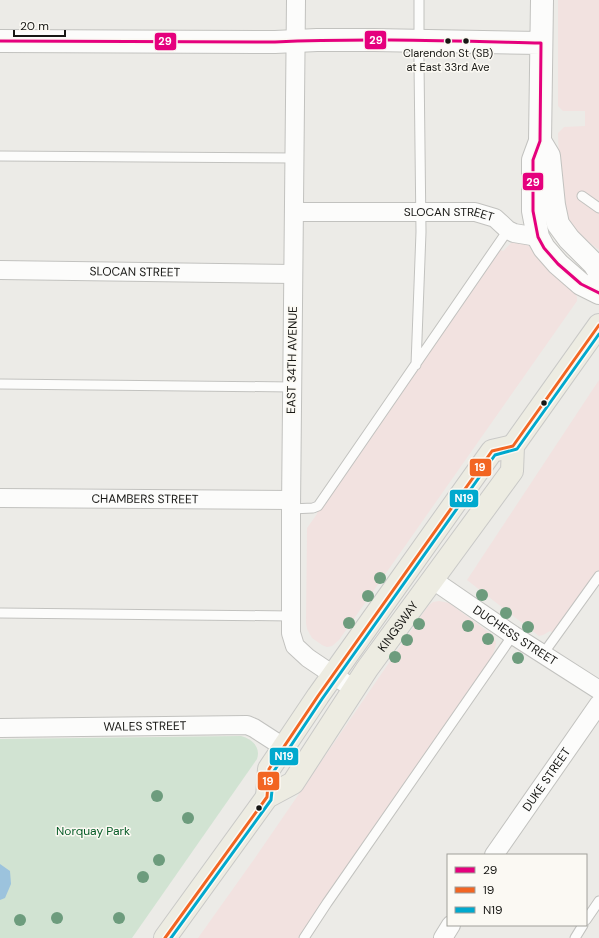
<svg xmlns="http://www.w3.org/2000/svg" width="599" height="938" viewBox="0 0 599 938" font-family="'DM Sans',sans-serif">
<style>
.commercial{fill:#f2e2e0}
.green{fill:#d1e3d2}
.water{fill:#9cc3dd}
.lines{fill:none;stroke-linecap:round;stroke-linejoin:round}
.service-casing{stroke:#c2c2bf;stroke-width:11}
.minor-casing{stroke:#c2c2bf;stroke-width:20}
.tertiary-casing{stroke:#c2c2bf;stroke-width:24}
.primary-casing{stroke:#c9c9c7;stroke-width:24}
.service{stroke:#fcfcfb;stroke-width:9}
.minor{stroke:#fcfcfb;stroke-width:18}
.tertiary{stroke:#fcfcfb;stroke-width:22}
.primary{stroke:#edece2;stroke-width:22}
.bus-1-casing{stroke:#fbf9f3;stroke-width:6}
.bus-2-casing{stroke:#fbf9f3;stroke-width:6}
.bus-3-casing{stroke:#fbf9f3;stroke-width:6}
.bus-1{stroke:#e5007d;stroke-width:3}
.bus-2{stroke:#f26522;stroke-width:3}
.bus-3{stroke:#00a9ce;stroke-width:3}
.tree{fill:#6d9c7d}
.bus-dot{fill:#171714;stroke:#fbf9f3;stroke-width:1.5}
.labels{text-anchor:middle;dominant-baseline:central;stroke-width:3;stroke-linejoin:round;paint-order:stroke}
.bus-label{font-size:11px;fill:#171714;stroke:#fbf9f3}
.street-label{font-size:12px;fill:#171714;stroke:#fbf9f3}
.park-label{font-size:12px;fill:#055b26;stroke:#fbf9f3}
.line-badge{stroke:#fbf9f3;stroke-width:1.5}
.badge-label{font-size:11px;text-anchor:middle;font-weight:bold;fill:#fff}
</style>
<rect width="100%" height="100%" fill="#ecebe7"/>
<path class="commercial" d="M558 0H599V250L579 234 570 225 565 214 560 190 558 133 564 127 585 126V111H563L558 106Z
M516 241 523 242 527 244 573 289 577 297V301L339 640 332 646 327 647 322 645 312 638 307 629 306 623 307 528 317 514 318 506 497 248 503 251 511 243Z
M599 380V576L556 635 550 631 543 635 539 636 467 580Z
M439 601 449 603 494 636 496 644 493 655 497 658 304 938H198L257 855 428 606 433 602Z"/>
<path class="green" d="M241 736C252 739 261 747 257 759L132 938H0V739Z"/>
<path class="water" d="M0 864 10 871 11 884 5 898 0 900Z"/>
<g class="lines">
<defs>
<path id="service" d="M0 156 295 158
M582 196 599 208
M416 365 421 232 419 63V0
M0 384 292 387
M291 509 313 508 318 506 508 230
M0 613 291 616
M543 654 599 576
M586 920 599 901
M304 938 327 903 513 635
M575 938 583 925"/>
<g id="minor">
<path d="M296 0 291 509V633L295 646 308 658 354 689"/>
<path id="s1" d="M294 212H475L495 218 508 230 514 233 538 237"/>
<path id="s2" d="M0 270 293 274"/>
<path id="s3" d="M0 498 291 500"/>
<path id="s4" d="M433 580 513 635 599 690"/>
<path id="s5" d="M0 728 247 725 254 728 285 748"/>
<path id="s6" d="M494 855 599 704"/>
<path d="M443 938 451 925"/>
</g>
<path id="tertiary" d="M542 0 540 141 533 160V211L538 237 544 248 558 264 581 284 599 293
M0 41 275 42 317 40H374L541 43
M540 141 549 156 554 205 558 224 569 239 594 264 599 272"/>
<g id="primary">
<path d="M267 797 269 769 318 696 492 451 513 446"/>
<path id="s7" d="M165 938 267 797 293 783 367 669 512 471 513 446 599 325"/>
</g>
</defs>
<use href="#service" class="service-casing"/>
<use href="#minor" class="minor-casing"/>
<use href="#tertiary" class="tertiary-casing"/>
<use href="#primary" class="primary-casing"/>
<use href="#service" class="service"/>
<use href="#minor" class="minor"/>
<use href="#tertiary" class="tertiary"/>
<use href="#primary" class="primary"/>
<defs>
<path id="bus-1" d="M0 41 275 42C364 38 452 41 541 43
M541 43 540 141 533 160V211L538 237 544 248 558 264 581 284 599 293"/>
<path id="bus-2" d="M165 938 267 797 269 769 318 696 492 451 513 446 599 325"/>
<path id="bus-3" d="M171 938 271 800 274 771 322 699 495 455 517 449 599 334"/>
</defs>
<use href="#bus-1" class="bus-1-casing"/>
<use href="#bus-2" class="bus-2-casing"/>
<use href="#bus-3" class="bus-3-casing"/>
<use href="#bus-1" class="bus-1"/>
<use href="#bus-2" class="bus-2"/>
<use href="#bus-3" class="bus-3"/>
</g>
<g class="tree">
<circle cx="380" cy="578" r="6"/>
<circle cx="482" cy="595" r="6"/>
<circle cx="368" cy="596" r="6"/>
<circle cx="506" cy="613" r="6"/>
<circle cx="349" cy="623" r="6"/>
<circle cx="419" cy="624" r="6"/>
<circle cx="468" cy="626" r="6"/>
<circle cx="528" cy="627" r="6"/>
<circle cx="488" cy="639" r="6"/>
<circle cx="407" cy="640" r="6"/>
<circle cx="395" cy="657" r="6"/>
<circle cx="518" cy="658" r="6"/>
<circle cx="157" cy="796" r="6"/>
<circle cx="188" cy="818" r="6"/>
<circle cx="159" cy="860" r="6"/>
<circle cx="143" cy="877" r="6"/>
<circle cx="57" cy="918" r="6"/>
<circle cx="119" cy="918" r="6"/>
<circle cx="20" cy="920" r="6"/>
</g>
<g class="bus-dot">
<circle cx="448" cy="41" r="3.5"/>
<circle cx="466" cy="41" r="3.5"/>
<circle cx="544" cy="403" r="3.5"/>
<circle cx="259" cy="808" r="3.5"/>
</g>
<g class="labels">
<g class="bus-label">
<text x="448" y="53">Clarendon St (SB)<tspan x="448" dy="14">at East 33rd Ave</tspan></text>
</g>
<g class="street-label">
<text stroke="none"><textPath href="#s1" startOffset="155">SLOCAN STREET</textPath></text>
<text stroke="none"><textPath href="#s2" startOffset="135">SLOCAN STREET</textPath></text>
<text transform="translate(292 360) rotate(-89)">EAST 34TH AVENUE</text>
<text stroke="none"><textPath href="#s3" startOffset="145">CHAMBERS STREET</textPath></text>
<text stroke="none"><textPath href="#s7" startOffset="392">KINGSWAY</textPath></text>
<text stroke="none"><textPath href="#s4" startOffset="99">DUCHESS STREET</textPath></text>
<text stroke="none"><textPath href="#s5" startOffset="145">WALES STREET</textPath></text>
<text stroke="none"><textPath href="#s6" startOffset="92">DUKE STREET</textPath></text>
</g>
<g class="park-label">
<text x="93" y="831">Norquay Park</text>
</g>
</g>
<g class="line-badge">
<rect x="364" y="30" width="23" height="20" rx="4" fill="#e5007d"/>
<rect x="154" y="32" width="23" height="19" rx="4" fill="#e5007d"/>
<rect x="522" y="172" width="22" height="19" rx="4" fill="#e5007d"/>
<rect x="469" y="458" width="23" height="19" rx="4" fill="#f26522"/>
<rect x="449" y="489" width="30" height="19" rx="4" fill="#00a9ce"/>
<rect x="269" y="747" width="30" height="19" rx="4" fill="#00a9ce"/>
<rect x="257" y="771" width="23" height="20" rx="4" fill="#f26522"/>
</g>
<g class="badge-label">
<text x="376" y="44">29</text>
<text x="165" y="45">29</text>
<text x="533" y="186">29</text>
<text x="480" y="471">19</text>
<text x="464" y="502">N19</text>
<text x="284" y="760">N19</text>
<text x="268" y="785">19</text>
</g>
<rect x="447" y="854" width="140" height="72" fill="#fbf9f3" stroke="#a09f9a"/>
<rect x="455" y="867" width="20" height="6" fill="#e5007d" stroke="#a09f9a"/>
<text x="483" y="874" font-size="12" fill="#171714">29</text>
<rect x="455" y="887" width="20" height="6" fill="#f26522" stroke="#a09f9a"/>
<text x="483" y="894" font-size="12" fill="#171714">19</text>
<rect x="455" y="907" width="20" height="6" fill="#00a9ce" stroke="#a09f9a"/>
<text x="483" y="914" font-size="12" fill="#171714">N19</text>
<path d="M14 30v6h51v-6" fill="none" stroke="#171714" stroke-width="2"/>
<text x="20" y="30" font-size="12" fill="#171714" stroke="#fbf9f3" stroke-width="3" paint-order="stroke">20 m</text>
</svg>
